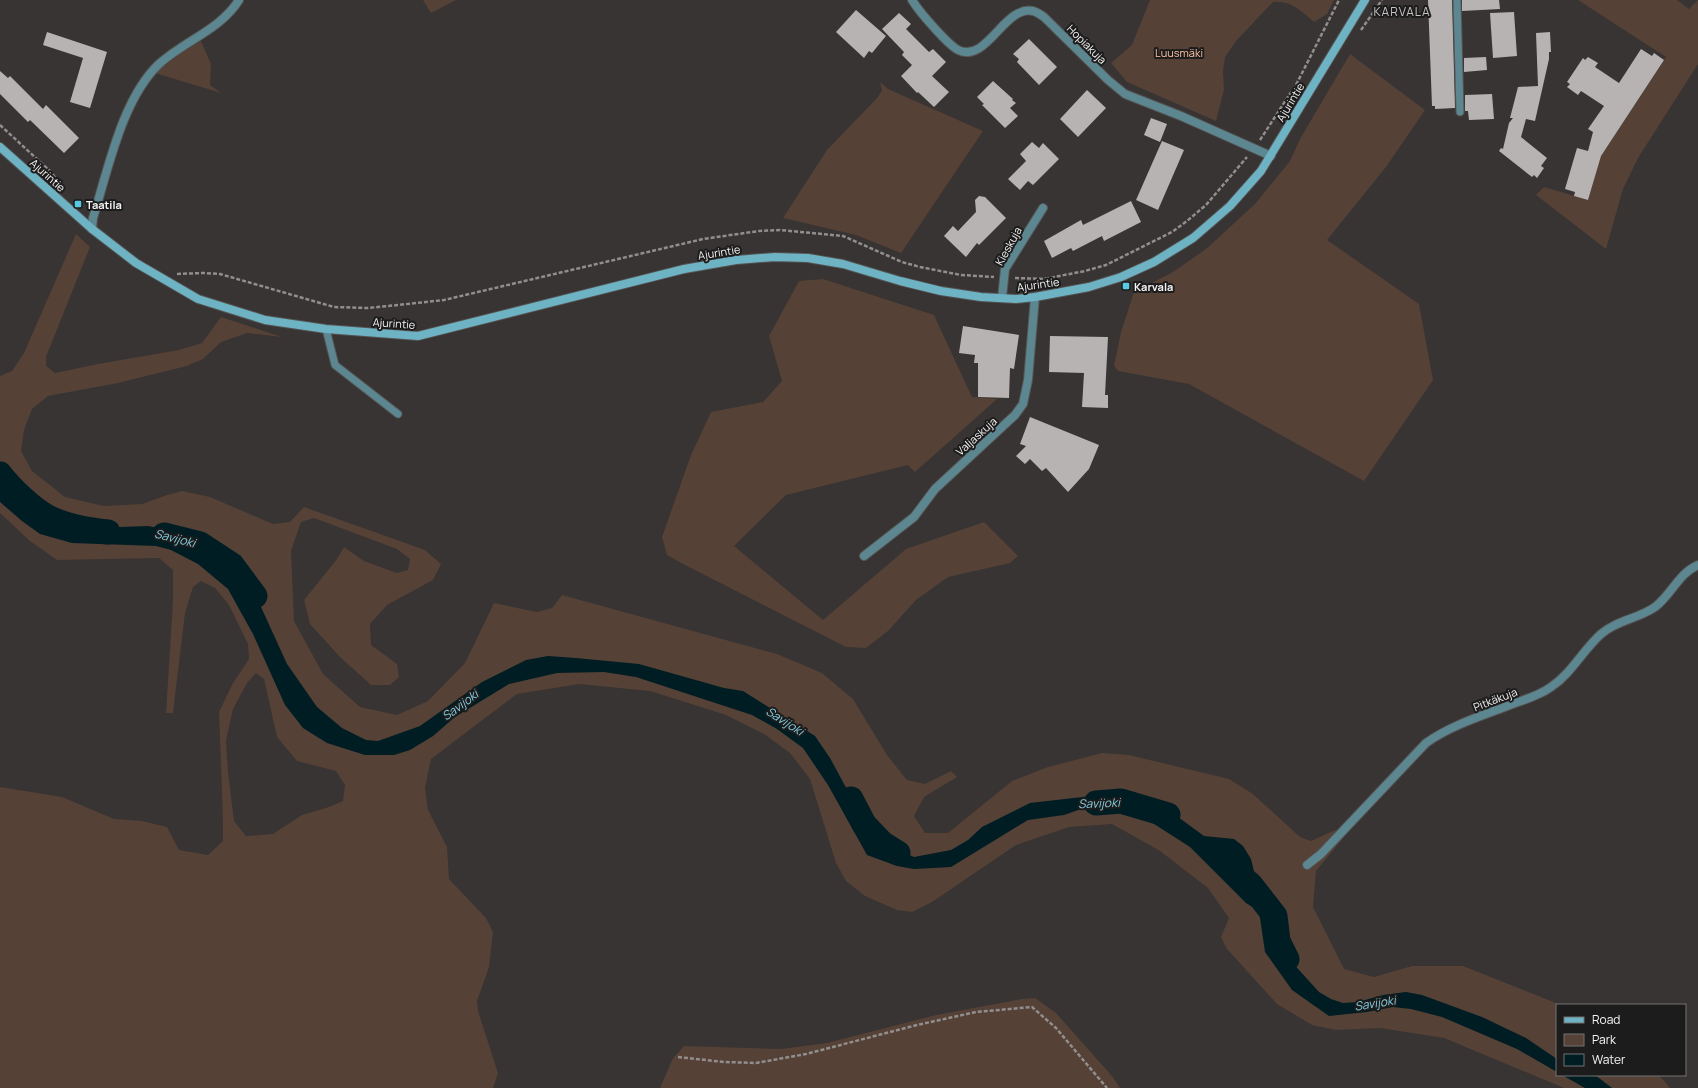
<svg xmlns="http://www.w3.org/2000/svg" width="1698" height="1088" viewBox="0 0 1698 1088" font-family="Manrope,sans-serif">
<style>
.green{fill:#554136;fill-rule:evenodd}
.water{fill:#001d24}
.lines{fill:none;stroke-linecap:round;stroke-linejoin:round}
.river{stroke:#001d24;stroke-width:25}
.building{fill:#b6b3b2}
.lane-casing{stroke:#555352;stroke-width:9}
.street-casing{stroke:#555352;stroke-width:10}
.secondary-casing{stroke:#555352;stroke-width:10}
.path{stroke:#918e8d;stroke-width:2.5;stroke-dasharray:4 2;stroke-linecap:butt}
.lane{stroke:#5c8690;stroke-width:7}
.street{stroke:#5c8690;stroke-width:8}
.secondary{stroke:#6eb3c4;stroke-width:8}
.poi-dot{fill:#57c9e2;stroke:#1d1c1c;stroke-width:1.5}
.labels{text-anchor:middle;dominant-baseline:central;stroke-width:4;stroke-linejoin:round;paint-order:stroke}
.street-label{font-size:11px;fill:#f5f3f3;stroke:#1d1c1c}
.park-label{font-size:11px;fill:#fec4a4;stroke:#1d1c1c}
.poi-label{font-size:11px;font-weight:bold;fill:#f5f3f3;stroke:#1d1c1c;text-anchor:start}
.neighbourhood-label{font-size:12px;letter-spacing:1px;fill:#c7c4c3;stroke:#1d1c1c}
.water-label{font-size:12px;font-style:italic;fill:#82cddf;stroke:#1d1c1c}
</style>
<rect width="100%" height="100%" fill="#373433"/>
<path class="green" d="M423 0H456L431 13Z
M1150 0H1334L1327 14 1314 22C1301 11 1291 0 1273 2L1236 41 1225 57 1223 72 1224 90 1216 121 1127 82 1111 63 1132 45Z
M1578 0H1677L1689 9 1698 0V64L1638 158 1623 189 1606 249 1536 195 1544 187 1588 200 1602 152 1607 147 1666 57Z
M201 41 211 64 210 85 221 93 155 73 181 53Z
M1350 54 1425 110 1386 167 1327 240 1419 304 1433 380 1364 481 1189 384 1118 371 1114 366 1121 332 1134 292 1173 272 1206 249 1255 204 1290 161 1300 139Z
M880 82 888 89 983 131 901 253 856 235 783 218 827 150 878 97 882 90Z
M76 234 90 247 46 357V366L55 373 98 364 179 350 202 343 221 317 282 337 247 333 221 342 203 359 187 366 118 383 48 396 32 409 24 430 21 451 32 471 65 497 104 506 142 504 167 495 182 491 210 497 273 524 290 522 304 507 425 550 441 564 433 580 387 605 370 624 371 645 397 664 399 677 390 685H371L340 657 310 624 304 600 337 559 344 547 364 561 397 573 408 570 410 559 397 549 314 518 301 522 291 551 294 621 323 674 360 707 397 715 428 701 465 663 494 603 537 612 552 608 562 595 777 654 822 673 853 699 887 755 907 780 925 784 951 771 957 777 924 797 914 816 925 833H948L1012 781 1048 767 1102 753 1129 755 1229 779 1253 794 1300 837 1311 841 1335 830 1344 837 1316 871 1313 907 1344 969 1374 977 1412 966H1463L1561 1005H1557V1075H1659L1670 1088H1564L1444 1038 1380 1028 1336 1030 1312 1025 1277 1004 1227 949 1221 937 1229 918 1208 888 1160 851 1112 824 1069 827 1016 845 932 902 912 912 897 910 865 896 846 881 836 863 810 779 790 753 764 734 726 715 650 691 579 684 517 694 431 759 425 788 428 810 447 847 449 879 486 918 493 932 489 967 477 1001 478 1011 498 1073 493 1088H0V787L62 797 114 819 142 821 167 827 179 850 208 855 223 841V822L219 712 233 683 249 659 248 644 229 605 215 588 201 581 193 587 185 613 173 713H166L173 600V570L159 558 57 560 30 541 0 513V376L12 371 24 353ZM256 673 264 679 277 737 297 761 336 771 345 785 343 801 329 807 302 815 273 834 246 836 234 821 228 772 226 740 233 709 247 683Z
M823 279 934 315 972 397 997 399 915 472 908 465 786 495 734 546 823 620 906 549 984 522 1018 556 1010 563 948 577 916 600 888 631 866 648 846 647 687 566 667 555 662 537 691 455 711 412 763 402 782 381 769 336 799 281Z
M1035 998 1056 1013 1112 1076 1120 1088H660L673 1058 684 1046 781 1049 827 1043 936 1015 1022 999Z"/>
<path class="water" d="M0 474 6 484 36 511 73 526 92 528 148 526 163 529 181 535 218 555 236 570 256 596 287 664 317 707 342 728 366 740 378 741 420 726 482 682 526 660 548 656 576 658 639 664 724 688 743 691 815 736 830 758 869 830 882 842 914 857 951 850 968 840 982 827 1030 803 1091 796 1113 797 1125 799 1131 805 1180 811 1178 817 1204 836 1234 839 1243 846 1251 859 1261 900 1275 924 1290 960 1319 992 1331 999 1343 1003 1358 1002 1383 995 1406 992 1422 995 1482 1017 1526 1038 1557 1059V1072L1517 1049 1442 1017 1411 1009 1393 1007 1367 1012 1329 1016 1292 990 1265 952 1259 911 1246 903 1190 847 1151 822 1099 808 1081 809 1064 815 1028 820 951 867 914 869 897 866 867 855 828 785 803 748 777 729 752 715 636 677 604 672 557 673 509 684 455 717 433 736 410 750 394 755H365L327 743 303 728 285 705 253 634 228 589 198 564 169 549 156 546 72 543 40 534 22 521 0 502Z
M1562 1075H1595L1612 1088H1585Z"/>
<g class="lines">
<path class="river" d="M0 474C10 487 33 510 48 517 67 527 88 530 108 532
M164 535 200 544 232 565 255 596
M851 799 864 824 882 843 898 853
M1096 803 1121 801 1168 815
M1238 874 1250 884 1275 916 1278 941 1287 959"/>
</g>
<path class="building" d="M1428 0H1452L1455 108 1435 109V106H1432Z
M1462 0H1499L1500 9 1462 11Z
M856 10 886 36 872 53 869 51 864 58 836 32Z
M1514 12 1517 56 1493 58 1490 13Z
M899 13 911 24 906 29 929 52 933 49 946 62 932 76 949 92 934 107 918 92 917 93 901 76 912 65 902 55 904 52 882 29Z
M47 32 107 52 90 108 70 102 83 58 43 45Z
M1550 32 1551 52H1549V59L1535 121 1526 119 1521 137 1547 158 1541 166 1544 168 1537 178 1534 175 1532 177 1499 151 1501 148 1503 149 1509 123 1513 118H1510L1518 87 1538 86 1536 33Z
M1029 39 1057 67 1039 85 1017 62 1019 59 1013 54Z
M1641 49 1652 56 1654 53 1664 60 1601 156 1588 200 1574 196 1575 192 1565 189 1577 148 1588 151 1593 132 1588 129 1604 106 1581 91 1578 95 1567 87 1570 84 1567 82 1583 58 1585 60 1588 57 1598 63 1595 67 1619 83Z
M1486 57 1487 70 1464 72V58Z
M0 71 8 78 10 76 43 109 46 105 79 138 64 153 30 120 28 122 0 94Z
M993 81 1013 99 1012 100 1016 103 1010 108 1018 116 1005 128 982 105 984 104 977 97Z
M1087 90 1106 108 1078 137 1060 119Z
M1492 94 1494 119 1469 120 1468 111H1465V95Z
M1151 118 1167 124 1160 142 1144 135Z
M1162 141 1184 150 1158 210 1136 200Z
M1032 142 1039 148 1043 143 1059 159 1033 185 1028 181 1020 190 1008 179 1026 161 1020 154Z
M979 196 985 197 1006 218 979 245 977 243 966 257 944 236 953 226 958 231 976 212 975 200Z
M1131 201 1141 222 1104 241 1102 236 1073 251 1071 248 1052 258 1044 241 1081 220 1083 225Z
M963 326 1019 335 1014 369 1010 368 1009 398 978 397V363H974L975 355 959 353Z
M1050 336 1108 337 1105 395H1108V408L1082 407 1084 373 1049 372Z
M1030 417 1099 445 1089 469 1068 492 1046 468 1042 471 1030 459 1025 464 1016 456 1026 446 1020 444Z"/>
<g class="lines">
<defs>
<path id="lane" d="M1457 0 1460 112
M326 329 335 365 398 414"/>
<path id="street" d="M912 0C920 13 929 22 939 33 945 39 951 46 958 50 987 64 1004 5 1033 11 1037 12 1041 15 1044 17L1108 80 1125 94 1181 116 1271 156
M92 229 93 218C108 170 122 99 159 64 184 41 220 30 239 0
M1002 298 1005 269 1043 208
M864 556 914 517 935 489 1015 415 1023 404 1028 380 1035 297
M1307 865 1321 854 1426 743C1453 724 1485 715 1515 703 1527 699 1540 695 1551 687 1571 674 1583 650 1601 634 1617 620 1638 619 1655 607 1671 595 1679 573 1698 565"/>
<path id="secondary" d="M0 147 92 229 136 263 198 299 265 320 326 329 418 336 684 269 736 260 775 257 808 258 843 264 900 281 941 291 981 297 1016 299 1035 297 1089 287 1121 277 1154 262 1193 238 1230 206 1261 171 1365 0"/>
</defs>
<use href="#lane" class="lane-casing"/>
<use href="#street" class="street-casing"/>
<use href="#secondary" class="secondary-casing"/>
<path class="path" d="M1361 30 1382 0
M0 125 50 171 61 185
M1260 140 1297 83 1339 0
M177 274 203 273 220 274 334 307 368 308 398 305 444 300 703 239 759 231 780 230 843 236 902 262 920 267 961 275 994 277
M1015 278 1044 279 1085 271 1106 265 1172 232 1187 221 1206 205 1247 157
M678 1057 724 1062 756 1063 806 1054 917 1025 976 1012 1032 1007 1056 1028 1107 1088"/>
<use href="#lane" class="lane"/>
<use href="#street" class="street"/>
<use href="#secondary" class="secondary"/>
</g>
<g class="poi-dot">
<rect x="74" y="200" width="8" height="8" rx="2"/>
<rect x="1122" y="282" width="8" height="8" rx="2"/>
</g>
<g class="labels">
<g class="street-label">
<text transform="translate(1087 44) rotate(45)">Hopiakuja</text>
<text transform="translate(1290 102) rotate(-59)">Ajurintie</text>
<text transform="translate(48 175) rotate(42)">Ajurintie</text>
<text transform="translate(1008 246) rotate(-61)">Kieskuja</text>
<text transform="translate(719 252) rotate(-9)">Ajurintie</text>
<text transform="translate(1038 284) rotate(-8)">Ajurintie</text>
<text transform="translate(394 323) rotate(4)">Ajurintie</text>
<text transform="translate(976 436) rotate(-42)">Valjaskuja</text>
<text transform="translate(1495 699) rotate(-21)">Pitkäkuja</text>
</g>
<g class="park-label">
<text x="1179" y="52">Luusmäki</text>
</g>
<g class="poi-label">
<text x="86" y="204">Taatila</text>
<text x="1134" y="286">Karvala</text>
</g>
<g class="neighbourhood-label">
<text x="1402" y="11">KARVALA</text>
</g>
<g class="water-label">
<text transform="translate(175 538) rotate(14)">Savijoki</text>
<text transform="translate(460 705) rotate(-37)">Savijoki</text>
<text transform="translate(785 721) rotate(33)">Savijoki</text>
<text transform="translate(1099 803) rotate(-2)">Savijoki</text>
<text transform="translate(1375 1003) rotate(-9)">Savijoki</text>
</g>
</g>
<rect x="1556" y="1004" width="130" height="72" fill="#1d1c1c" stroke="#737272"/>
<rect x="1564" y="1017" width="20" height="6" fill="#6eb3c4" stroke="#737272"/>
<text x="1592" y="1024" font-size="12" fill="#f5f3f3">Road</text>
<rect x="1564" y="1034" width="20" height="12" fill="#554136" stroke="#737272"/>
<text x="1592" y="1044" font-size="12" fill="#f5f3f3">Park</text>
<rect x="1564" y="1054" width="20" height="12" fill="#001d24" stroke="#737272"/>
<text x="1592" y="1064" font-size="12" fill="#f5f3f3">Water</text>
</svg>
